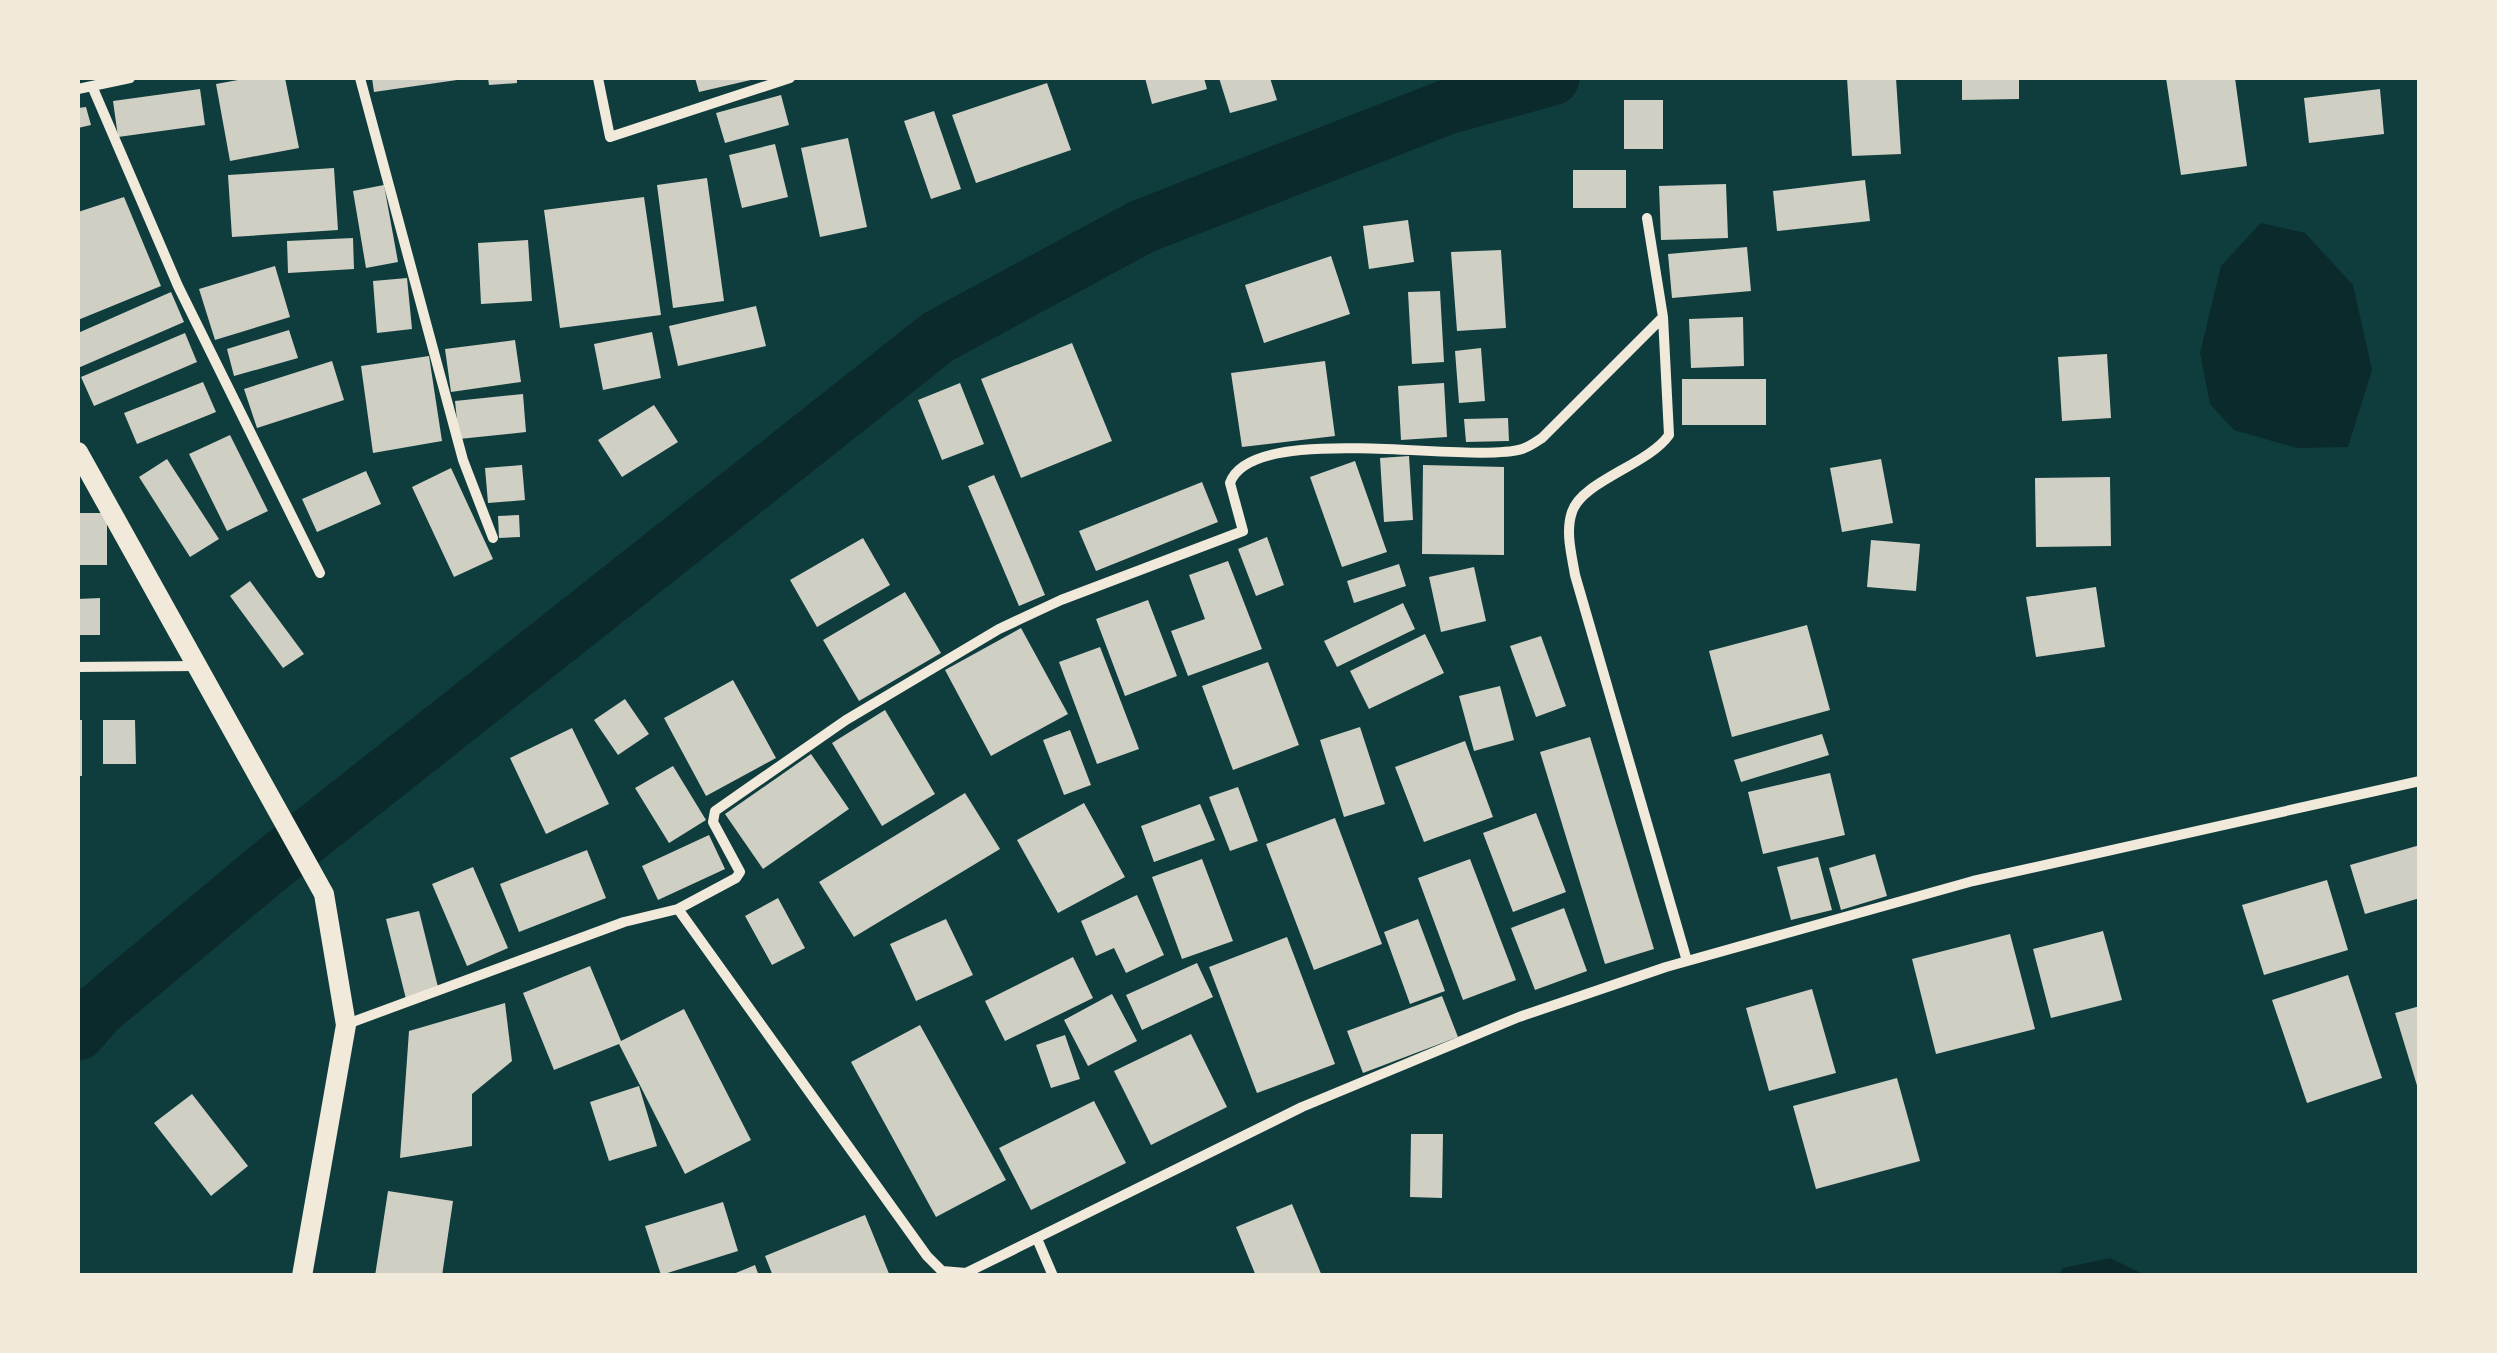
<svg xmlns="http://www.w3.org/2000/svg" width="2497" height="1353" viewBox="0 0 2497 1353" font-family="Jost,sans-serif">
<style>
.water{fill:#0a2a2b}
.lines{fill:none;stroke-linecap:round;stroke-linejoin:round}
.canal{stroke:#0a2a2b;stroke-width:55}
.building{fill:#cfcfc3}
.minor{stroke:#f1e9da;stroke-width:10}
.secondary{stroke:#f1e9da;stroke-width:20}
</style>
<rect width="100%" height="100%" fill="#0f3d3e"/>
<path class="water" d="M2261 223 2305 233 2353 285 2372 370 2348 447 2297 448 2234 430 2210 404 2200 353 2221 266Z
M2110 1258 2145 1275H2058L2063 1268Z"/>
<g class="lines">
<path class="canal" d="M78 1033 97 1011 264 871 938 337 1141 227 1447 107 1552 78"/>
</g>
<path class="building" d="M249 78H285L299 148 230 161 216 84Z
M372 78H457V80L374 92Z
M488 78H517V83L489 85Z
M695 78H754L755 79 699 92Z
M1145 78H1204L1207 89 1152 104Z
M1219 78H1270L1277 100 1230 113Z
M1847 78H1896L1901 154 1852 156Z
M1962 78H2019V99L1962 100Z
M2166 78H2235L2247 166 2181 175Z
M1047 83 1071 150 976 183 952 115Z
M200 89 205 125 118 137 113 101Z
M2380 89 2384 134 2309 143 2304 98Z
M781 95 789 125 725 143 716 113Z
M1624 100H1663V149H1624Z
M86 107 91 125 78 128V108Z
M934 111 961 189 931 199 904 121Z
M848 138 867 227 820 237 801 148Z
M775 144 788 197 742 208 729 155Z
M334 168 338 230 232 237 228 175Z
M1573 170H1626V208H1573Z
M707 178 724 301 673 308 657 185Z
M1865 180 1870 221 1777 231 1773 191Z
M1726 184 1728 238 1661 240 1659 186Z
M384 185 398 262 366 268 353 191Z
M124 197 161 286 78 320V212Z
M644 197 661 315 560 328 544 210Z
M1408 220 1414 262 1369 269 1363 226Z
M353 238 354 269 288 273 287 241Z
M528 240 532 301 481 304 478 243Z
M1747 247 1751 291 1672 298 1668 254Z
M1501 250 1506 328 1457 331 1451 252Z
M1331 256 1350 314 1264 343 1245 285Z
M275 266 290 317 215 340 199 289Z
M407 278 412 329 377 333 373 281Z
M1440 291 1444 362 1412 364 1408 292Z
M171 292 184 322 78 368V333Z
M756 306 766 346 678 366 669 326Z
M1743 317 1744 366 1691 368 1689 319Z
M289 330 298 358 234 376 227 349Z
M652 332 661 378 603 390 594 344Z
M185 333 197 362 94 406 81 377Z
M515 340 521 382 451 392 445 349Z
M1072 343 1112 441 1021 478 981 379Z
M1481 348 1485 401 1459 403 1455 351Z
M2107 354 2111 418 2062 421 2058 357Z
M429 356 442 441 373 453 361 366Z
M332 361 344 400 257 428 244 389Z
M1325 361 1335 436 1242 447 1231 373Z
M1682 379H1766V425H1682Z
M203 382 216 412 137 444 124 413Z
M960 383 984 444 942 460 918 400Z
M1444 383 1447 437 1401 440 1398 386Z
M523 394 526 432 459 439 455 401Z
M654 405 678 442 622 477 598 440Z
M1508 418 1509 441 1466 442 1464 419Z
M230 435 268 511 227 531 189 454Z
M1409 456 1413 520 1384 522 1380 458Z
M167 459 219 539 190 557 139 477Z
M1881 459 1893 523 1842 532 1830 468Z
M1355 461 1387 552 1342 567 1310 477Z
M522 465 525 500 488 503 485 468Z
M1423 465 1504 467V555L1422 554Z
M451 468 493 559 454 577 412 487Z
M366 471 381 504 317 532 302 499Z
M994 475 1045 595 1019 606 968 486Z
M2110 477 2111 546 2036 547 2035 478Z
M1202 482 1218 522 1096 571 1079 531Z
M78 513H107V565H78Z
M519 515 520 537 499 538 498 516Z
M1267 537 1284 585 1256 596 1238 549Z
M863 538 890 585 817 627 790 580Z
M1871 540 1920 544 1916 591 1867 587Z
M1228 561 1262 649 1188 676 1171 631 1205 619 1189 575Z
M1399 564 1406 586 1354 603 1347 581Z
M1474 567 1486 621 1441 632 1429 577Z
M250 581 304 654 283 668 230 596Z
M2096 587 2105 647 2036 657 2026 597Z
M905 592 941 653 859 701 823 640Z
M100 598V635H78V599Z
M1148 600 1177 676 1125 696 1096 619Z
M1403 603 1415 629 1337 667 1324 641Z
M1807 625 1830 710 1732 737 1709 651Z
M1021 628 1068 714 991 756 945 670Z
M1425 634 1444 673 1369 709 1350 671Z
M1541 636 1566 706 1536 717 1510 646Z
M1100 647 1139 749 1097 764 1059 662Z
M1268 662 1299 745 1233 770 1202 686Z
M733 680 776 758 706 796 664 718Z
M1500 686 1514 740 1474 751 1459 696Z
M625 699 649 734 618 755 594 720Z
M885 710 935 794 882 826 832 743Z
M78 720H82V776H78Z
M103 720H135L136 764H103Z
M1360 727 1385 804 1344 817 1320 740Z
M572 728 609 804 546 834 510 758Z
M1070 730 1091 785 1064 795 1043 740Z
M1822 734 1829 755 1741 782 1734 760Z
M1590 737 1654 949 1605 964 1540 752Z
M1465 741 1493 817 1424 842 1395 767Z
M811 754 849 809 763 869 725 814Z
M673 766 706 820 669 843 635 788Z
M1830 773 1845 835 1763 854 1748 792Z
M1238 787 1258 841 1230 851 1209 797Z
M965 793 1000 849 854 937 819 882Z
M1084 803 1125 877 1058 913 1017 840Z
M1200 804 1215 840 1154 862 1141 826Z
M1536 813 1566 892 1513 912 1483 833Z
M1335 818 1382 944 1314 970 1266 844Z
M709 835 725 869 658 900 642 866Z
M2420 845V898L2365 914 2350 865Z
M587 850 606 898 519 932 500 884Z
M1875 854 1887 896 1841 910 1829 868Z
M1818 857 1832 910 1791 920 1777 867Z
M1202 859 1233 941 1182 959 1152 877Z
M1470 859 1516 980 1463 1000 1418 878Z
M473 867 508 948 467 966 432 884Z
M2327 880 2348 950 2264 975 2242 905Z
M1137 895 1164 955 1126 973 1114 948 1096 956 1081 921Z
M778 898 805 948 772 965 745 916Z
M1564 908 1587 971 1535 990 1511 928Z
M419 911 439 991 406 999 386 919Z
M946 919 973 975 916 1001 890 944Z
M1418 919 1445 991 1410 1004 1384 932Z
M2103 931 2122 1000 2051 1018 2033 949Z
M2010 934 2035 1029 1936 1054 1912 959Z
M1287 937 1335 1064 1257 1093 1209 967Z
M1073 957 1093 998 1005 1041 985 1001Z
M1197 963 1213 997 1142 1030 1126 995Z
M590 966 621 1041 684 1009 751 1140 685 1174 619 1044 554 1070 523 993Z
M2348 975 2382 1078 2307 1103 2272 1000Z
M1812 989 1836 1073 1769 1091 1746 1008Z
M1112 994 1137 1041 1088 1066 1064 1020Z
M1442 996 1458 1037 1363 1073 1347 1031Z
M505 1003 512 1061 472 1094V1146L400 1158 409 1031Z
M2420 1006V1092H2419L2395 1013Z
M920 1025 1006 1180 936 1217 851 1062Z
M1191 1034 1227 1107 1151 1145 1114 1071Z
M1065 1035 1080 1079 1051 1088 1036 1045Z
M1897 1078 1920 1161 1816 1189 1793 1106Z
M639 1086 657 1146 609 1161 590 1102Z
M192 1094 248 1166 211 1196 154 1123Z
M1094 1101 1126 1163 1031 1210 999 1148Z
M1411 1134H1443L1442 1198 1410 1197Z
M388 1191 453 1201 442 1276H375Z
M723 1202 738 1251 661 1275 645 1226Z
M1292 1204 1322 1276H1256L1236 1227Z
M865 1215 890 1276H773L765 1256Z
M755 1265 759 1276H731V1275Z"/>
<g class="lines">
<path class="minor" d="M360 78 463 460 493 538
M598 78 610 137 790 78
M92 86 178 286 320 573
M78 89 130 78
M1663 317 1669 435C1648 465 1582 481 1572 512 1565 532 1572 556 1575 575L1687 961
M78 667 196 666
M678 909 736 878 740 872 713 822 715 811 846 720 999 629 1061 600 1243 531 1230 483C1252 420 1469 465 1522 449 1529 447 1536 442 1542 438L1663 317 1647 218
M347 1024 624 922 678 909 927 1256 942 1271 966 1273 1302 1107 1519 1017 1666 967 1973 881 2420 781
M1038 1241 1053 1276"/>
<path class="secondary" d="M78 452 324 894 346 1025 302 1276"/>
</g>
<rect width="2497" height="1353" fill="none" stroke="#f1e9da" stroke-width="160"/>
</svg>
